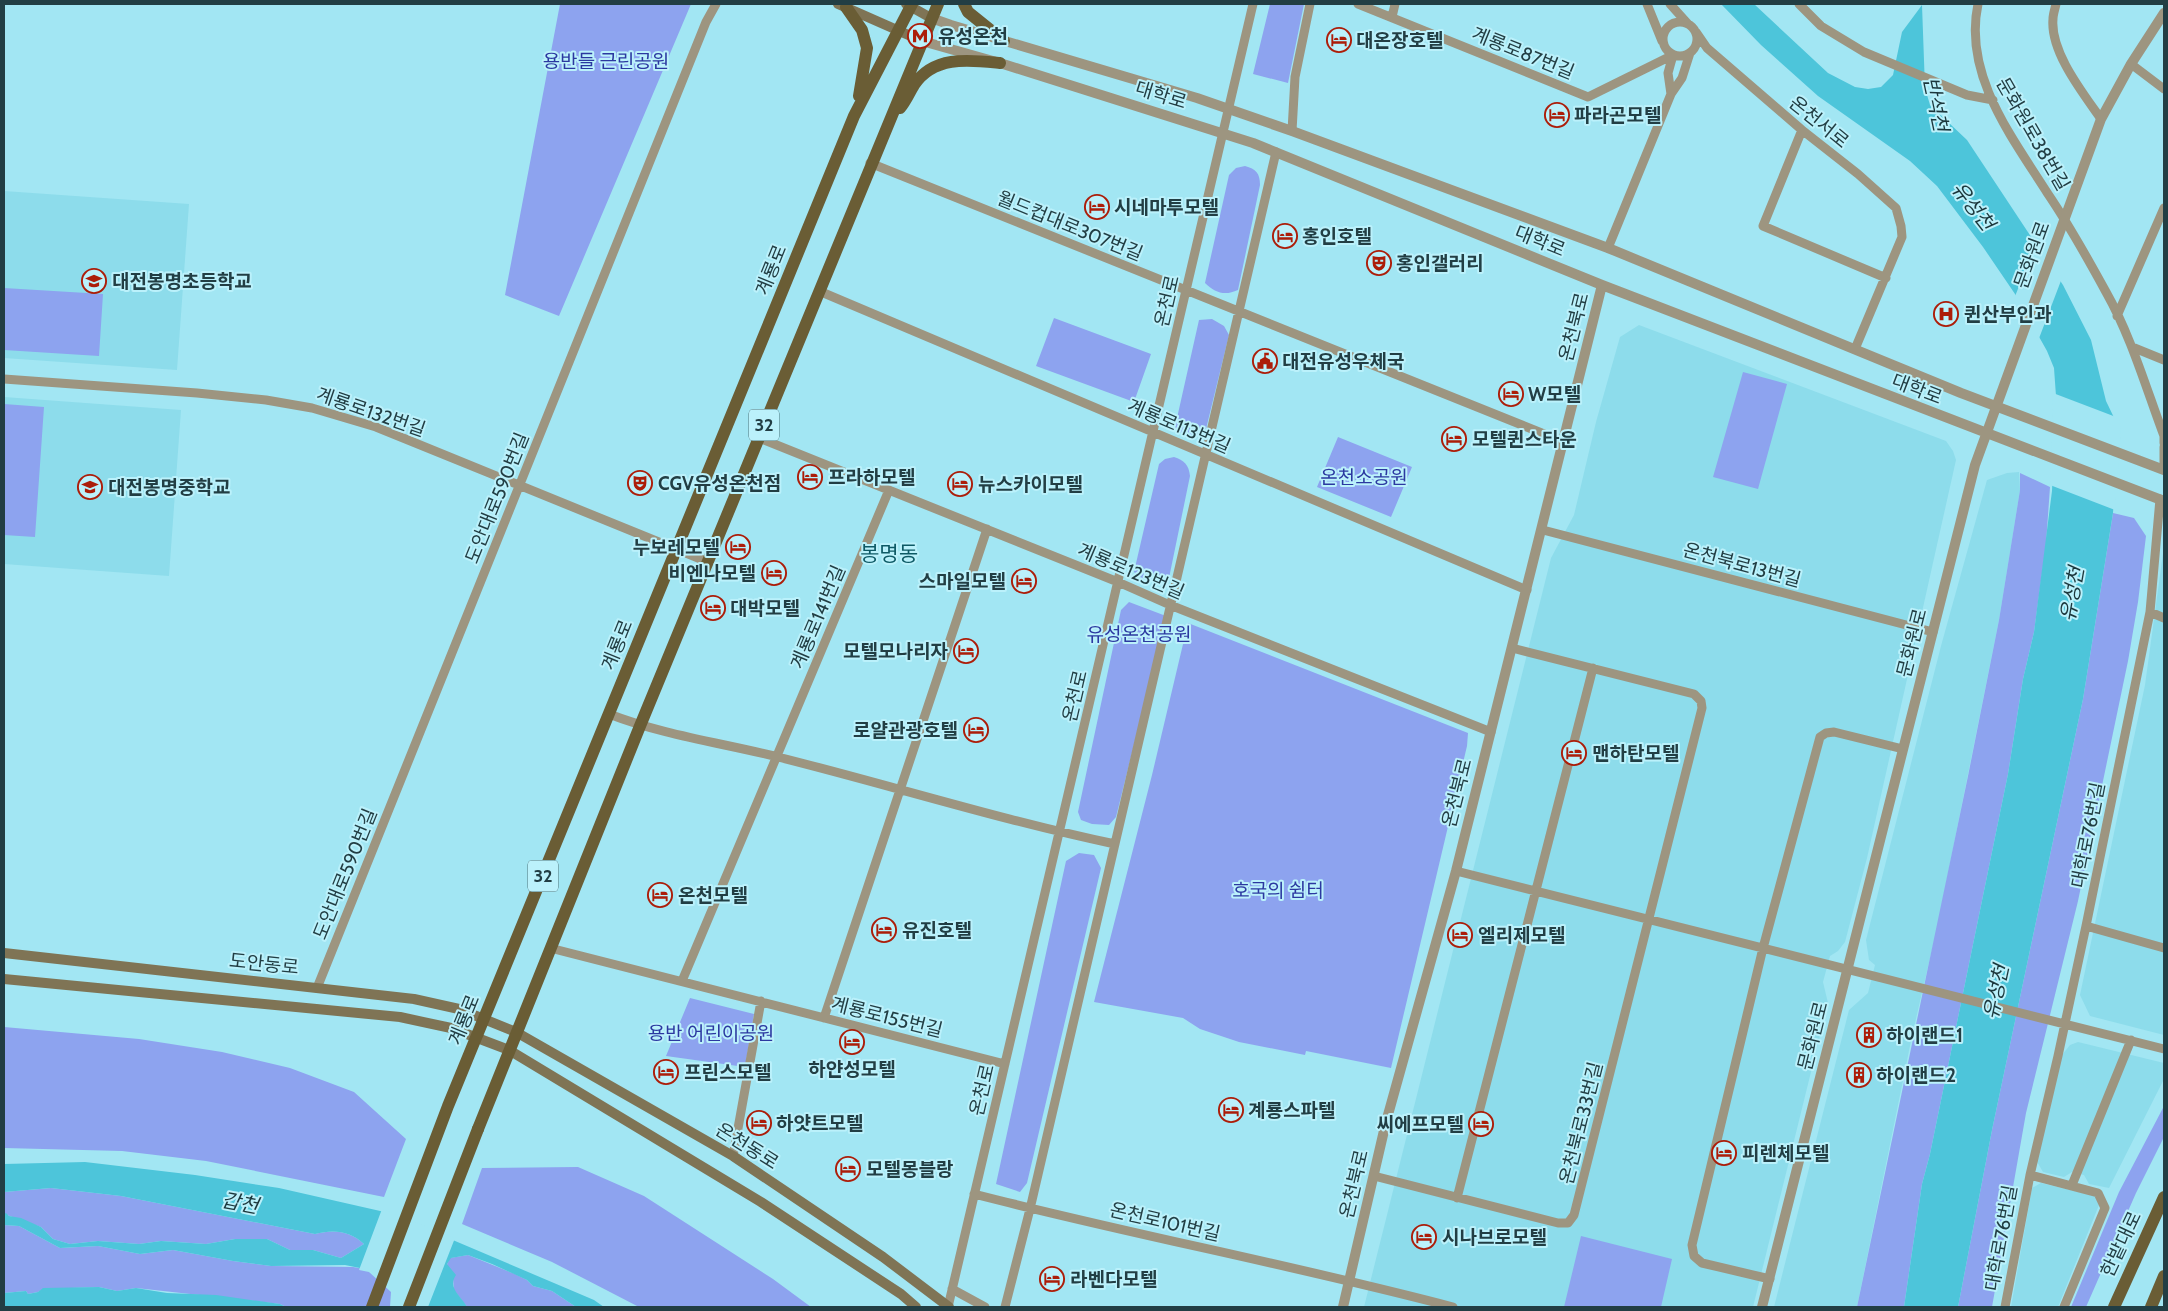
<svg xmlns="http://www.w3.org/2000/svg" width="2168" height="1311" viewBox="0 0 2168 1311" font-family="Cabin,'Noto Sans KR',sans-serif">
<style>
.built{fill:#8ddceb}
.green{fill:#8da3ef}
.water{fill:#4dc5da}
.pier{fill:#a2e6f3}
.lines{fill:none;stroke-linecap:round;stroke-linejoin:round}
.minor{stroke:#9d9580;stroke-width:9}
.tertiary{stroke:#9d9580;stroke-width:10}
.secondary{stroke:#7f7455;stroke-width:10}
.primary{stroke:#6a5d35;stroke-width:12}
.primary-bridge{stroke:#6a5d35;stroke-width:12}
.labels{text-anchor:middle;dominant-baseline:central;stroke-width:4;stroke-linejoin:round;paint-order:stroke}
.shield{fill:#bbf1fb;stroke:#50747b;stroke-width:1}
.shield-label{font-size:18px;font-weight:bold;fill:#223e44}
.poi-label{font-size:19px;font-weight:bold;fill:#223e44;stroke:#bbf1fb;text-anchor:start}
.street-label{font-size:19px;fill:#223e44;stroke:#bbf1fb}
.park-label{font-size:19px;fill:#2b38a0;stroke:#bbf1fb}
.water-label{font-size:20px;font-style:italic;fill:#1c373c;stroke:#bbf1fb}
.quarter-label{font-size:21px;fill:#0d5965;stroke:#bbf1fb}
</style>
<rect width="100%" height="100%" fill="#a2e6f3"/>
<path class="built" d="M4 191 189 204 177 370 4 358Z
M1639 325 1946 441 1953 451 1956 460 1867 858 1845 942 1838 951 1830 956 1823 982 1828 1003 1753 1307H1364L1551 558 1574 515 1596 422 1620 337Z
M4 397 181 410 169 576 4 564Z
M2019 472 2020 490 1999 620 1937 928 1912 1036 1857 1307H1774L1849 1010 1868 993 1875 965 1869 960 1866 940 1941 646 1987 480 2007 473Z
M2164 546V1035L2090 1016 2080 995 2145 685Z
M2078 1042 2164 1063V1079L2109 1188 2089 1184 2084 1175 2072 1172 2064 1177 2043 1172 2036 1160 2062 1055 2070 1045Z
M2041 1183 2095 1196 2099 1205 2058 1307H2011L2032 1188Z"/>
<path class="green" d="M560 4H691L559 316 505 295Z
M1270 4H1304L1288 83 1253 74Z
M1245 166C1256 169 1260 173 1260 185L1238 290C1225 296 1215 293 1205 283L1229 175 1236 168Z
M4 288 103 294 99 356 4 350Z
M1054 318 1151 354 1134 402 1036 366Z
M1212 319 1224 326 1229 335 1206 429 1195 436H1184L1175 427 1199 320Z
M1743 372 1787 384 1758 489 1713 477Z
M4 404 44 407 35 537 4 535Z
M1338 437 1412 467 1391 517 1317 487Z
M1174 457C1184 460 1189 465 1190 476L1169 578C1155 585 1145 582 1134 572L1159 464 1165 459Z
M2020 473 2050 487 2046 544 2034 632 2023 679 2008 774 1930 1154 1922 1184 1904 1307H1857L1968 776 1999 620 2020 490Z
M2113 513 2134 518 2146 536 2138 602 2128 661 2078 901 2026 1113 1992 1307H1958L1992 1130 2083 699Z
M1129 602 1166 616 1116 817 1109 825 1092 824 1081 820 1078 812 1121 610Z
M1188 623 1468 733 1467 746 1391 1068 1306 1051 1305 1055 1239 1042 1200 1029 1183 1018 1094 1002 1152 775Z
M1079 853 1094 855 1101 868 1027 1183 1020 1192 996 1184 1066 861Z
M690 998 754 1014 745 1067 666 1056Z
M4 1027 139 1039 222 1052 290 1068 354 1092 406 1139 384 1197 206 1161 122 1151 4 1148Z
M2164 1106V1137L2136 1193 2086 1307H2071L2119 1192Z
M578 1167 644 1196 773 1279 811 1307H639L552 1262 462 1224 482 1168Z
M51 1188 121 1196 315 1234C334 1229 350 1231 364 1244L341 1258 313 1250H290L267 1239H235L206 1244 161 1241 139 1244 98 1241 70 1244 53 1239 41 1227 4 1214V1192Z
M4 1225 19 1226 60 1248 98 1246 140 1254 173 1250 233 1261 271 1266 353 1267 370 1270 394 1291 393 1307H286L280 1304 136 1288 117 1291 99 1287 43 1289 38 1292 28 1294 26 1291 4 1293Z
M1581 1236 1672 1259 1661 1307H1564Z
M468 1255 515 1274 527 1280 533 1286 552 1291 576 1307H467L454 1290 453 1279 447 1264 450 1258Z"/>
<path class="water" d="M1721 4H1754L1828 73 1855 87 1868 89 1881 87 1893 75 1902 32 1922 5 1925 88 1930 105 1967 140 2063 285 2091 340 2106 401 2119 428 2113 513 2083 699 1992 1130 1958 1307H1904L1922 1184 1930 1154 2008 774 2023 679 2034 632 2052 491 2056 396 2054 368 2047 351 2015 294 1983 247 1937 186 1910 161 1818 96 1761 45Z
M85 1162 195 1175 279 1188 389 1213 594 1300 604 1307H576L552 1291 533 1286 527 1280 492 1264 468 1255 451 1258 447 1264 456 1275C447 1288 461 1296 467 1307H423L393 1291 370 1270 345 1265 271 1266 233 1261 173 1250 140 1254 98 1246 60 1248 19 1226 4 1225V1214L6 1213 9 1216 21 1218 41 1227 53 1239 70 1244 98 1241 139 1244 161 1241 206 1244 235 1239H267L290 1250H313L341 1258 364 1244C350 1231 334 1229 315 1234L121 1196 51 1188 4 1192V1164Z
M99 1287 117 1291 136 1288 167 1293 216 1295 280 1304 286 1307H4V1293L26 1291 28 1294 38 1292 43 1288Z"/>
<path class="pier" d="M2037 240 2062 278 2038 341 2014 299Z
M2053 393 2116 417 2121 428 2115 510 2050 485Z
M382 1209 455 1238 428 1307H390L391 1292 369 1272 359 1270Z"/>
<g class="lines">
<path class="minor" d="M1358 4 1588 97 1673 55
M1647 4 1662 41
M1670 4 1688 24
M1799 4 1821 26 1864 52 1967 95 1993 100
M1978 4C1963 75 2012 137 2048 194 2069 225 2088 259 2106 292 2131 336 2146 388 2164 436V443
M2056 4C2055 9 2053 14 2053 19 2050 52 2083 93 2101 119
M1392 17 1395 4
M1663 39a17 17 0 1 1 34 0a17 17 0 1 1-34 0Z
M1696 32 1707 48 1802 130 1858 174 1896 208 1901 226 1902 237 1855 349
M2131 64 2164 89
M1671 94 1668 73 1673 55
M1802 130 1763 226 1886 278
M1292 131 1295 77 1310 4
M870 163 1564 442
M1608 248 1671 94 1682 78 1690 53
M819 291 1527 590
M2117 316 2164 208
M2132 347 2164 360
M4 379 197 393 266 400 312 408 376 427 708 562
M759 438 1118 582 1170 605 1491 732
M2164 470V447
M1543 530 1933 632
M2150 612 2164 618
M609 714C663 735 722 743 778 757 890 785 1001 820 1115 844
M1456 871 2164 1049
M2086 926 2164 948
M550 948 1005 1064
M682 981 889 490
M317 988 706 22 716 4
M824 1018 987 529
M733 1156 761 1001
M2030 1175 2098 1193 2105 1208 2064 1307
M1374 1176 1558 1223H1568L1574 1215 1702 708 1701 701 1694 694 1512 648
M2072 1185 2131 1040
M974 1194C1133 1235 1294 1265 1453 1307
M1457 1198 1593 668
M1770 1279 1702 1263 1694 1256 1692 1245 1763 948 1820 737 1826 733 1834 732 1903 749
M952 1289 985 1307
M948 1307 1253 4
M1005 1307 1030 1209 1276 152
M2005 1307 2030 1175 2058 1056 2086 926 2150 612 2160 499"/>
<path class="tertiary" d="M931 18 951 25 1197 98 1292 131 1608 248 1961 393 2164 470
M922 41 1000 63 1253 143 1602 285 2164 501
M1343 1307 1386 1122 1456 871 1602 285
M1762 1307 1975 465 2101 119 2131 64 2164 13"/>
<path class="secondary" d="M838 4 922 41
M906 4 931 18
M4 953 414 999 459 1009 516 1032 733 1156 883 1257 949 1307
M4 979 400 1017 451 1028 509 1050 761 1202 901 1294 916 1307"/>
<path class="primary" d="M964 4 968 12 1004 41
M846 7 862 30 867 48 859 96
M900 108C906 101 909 93 914 85 934 55 970 60 1000 63
M478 1129 640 726 938 4
M372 1307 448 1106 854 116 912 4
M2114 1307 2164 1197
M2151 1307 2164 1276"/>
<path class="primary-bridge" d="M409 1307 478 1129"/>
</g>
<defs>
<symbol id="metro-ring" viewBox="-11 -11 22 22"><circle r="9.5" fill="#bbf1fb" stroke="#ac1d09" stroke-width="1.5"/><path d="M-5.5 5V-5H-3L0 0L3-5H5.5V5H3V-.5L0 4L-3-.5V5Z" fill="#ac1d09"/></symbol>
<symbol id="hotel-ring" viewBox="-11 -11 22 22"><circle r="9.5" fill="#bbf1fb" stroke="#ac1d09" stroke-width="1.5"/><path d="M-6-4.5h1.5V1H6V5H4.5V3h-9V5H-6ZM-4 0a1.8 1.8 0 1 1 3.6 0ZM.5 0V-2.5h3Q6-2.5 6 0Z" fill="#ac1d09"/></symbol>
<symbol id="theatre-ring" viewBox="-11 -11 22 22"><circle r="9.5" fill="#bbf1fb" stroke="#ac1d09" stroke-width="1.5"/><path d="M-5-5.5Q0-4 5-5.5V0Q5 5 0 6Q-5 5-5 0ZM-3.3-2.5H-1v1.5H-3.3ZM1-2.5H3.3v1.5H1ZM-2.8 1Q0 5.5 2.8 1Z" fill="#ac1d09"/></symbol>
<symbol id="school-ring" viewBox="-11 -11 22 22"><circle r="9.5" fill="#bbf1fb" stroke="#ac1d09" stroke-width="1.5"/><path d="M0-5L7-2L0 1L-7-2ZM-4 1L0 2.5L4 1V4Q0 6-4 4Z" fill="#ac1d09"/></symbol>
<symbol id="hospital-ring" viewBox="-11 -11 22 22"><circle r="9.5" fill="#bbf1fb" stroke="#ac1d09" stroke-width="1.5"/><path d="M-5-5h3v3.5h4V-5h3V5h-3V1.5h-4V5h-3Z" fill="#ac1d09"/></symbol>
<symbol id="civic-ring" viewBox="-11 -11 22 22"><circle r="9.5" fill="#bbf1fb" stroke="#ac1d09" stroke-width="1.5"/><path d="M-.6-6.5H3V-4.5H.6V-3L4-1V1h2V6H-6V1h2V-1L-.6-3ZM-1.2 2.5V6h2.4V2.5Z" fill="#ac1d09"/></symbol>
<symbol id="building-ring" viewBox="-11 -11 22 22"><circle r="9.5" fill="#bbf1fb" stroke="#ac1d09" stroke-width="1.5"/><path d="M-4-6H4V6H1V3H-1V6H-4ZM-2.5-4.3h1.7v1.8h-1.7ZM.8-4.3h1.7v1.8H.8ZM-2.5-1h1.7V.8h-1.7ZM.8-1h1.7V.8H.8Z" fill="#ac1d09"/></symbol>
</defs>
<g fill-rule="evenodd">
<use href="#metro-ring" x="906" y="22" width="28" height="28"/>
<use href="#hotel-ring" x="1325" y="26" width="28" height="28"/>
<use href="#hotel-ring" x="1543" y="101" width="28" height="28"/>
<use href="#hotel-ring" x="1083" y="193" width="28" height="28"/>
<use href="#hotel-ring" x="1271" y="222" width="28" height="28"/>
<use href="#theatre-ring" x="1365" y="249" width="28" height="28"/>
<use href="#school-ring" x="80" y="267" width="28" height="28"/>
<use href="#hospital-ring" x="1932" y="300" width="28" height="28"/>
<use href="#civic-ring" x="1251" y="347" width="28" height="28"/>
<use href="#hotel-ring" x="1497" y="380" width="28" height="28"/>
<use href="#hotel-ring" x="1440" y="425" width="28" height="28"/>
<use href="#hotel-ring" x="796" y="463" width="28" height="28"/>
<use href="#theatre-ring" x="626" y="469" width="28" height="28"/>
<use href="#hotel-ring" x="946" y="470" width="28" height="28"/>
<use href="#school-ring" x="76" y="473" width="28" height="28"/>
<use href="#hotel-ring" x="724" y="533" width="28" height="28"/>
<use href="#hotel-ring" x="760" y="559" width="28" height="28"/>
<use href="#hotel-ring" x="1010" y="567" width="28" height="28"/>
<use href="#hotel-ring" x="699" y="594" width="28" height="28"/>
<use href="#hotel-ring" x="952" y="637" width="28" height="28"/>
<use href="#hotel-ring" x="962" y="716" width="28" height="28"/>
<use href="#hotel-ring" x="1560" y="739" width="28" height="28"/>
<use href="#hotel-ring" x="646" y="881" width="28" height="28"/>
<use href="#hotel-ring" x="870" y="916" width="28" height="28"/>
<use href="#hotel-ring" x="1446" y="921" width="28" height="28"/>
<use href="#building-ring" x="1855" y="1021" width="28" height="28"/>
<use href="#hotel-ring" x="838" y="1028" width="28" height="28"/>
<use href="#hotel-ring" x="652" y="1058" width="28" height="28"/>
<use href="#building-ring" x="1845" y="1061" width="28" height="28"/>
<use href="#hotel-ring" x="1217" y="1096" width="28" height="28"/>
<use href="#hotel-ring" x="745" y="1109" width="28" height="28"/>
<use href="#hotel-ring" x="1467" y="1110" width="28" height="28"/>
<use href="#hotel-ring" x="1710" y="1139" width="28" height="28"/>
<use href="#hotel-ring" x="834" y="1155" width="28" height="28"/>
<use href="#hotel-ring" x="1410" y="1223" width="28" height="28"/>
<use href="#hotel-ring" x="1038" y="1265" width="28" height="28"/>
</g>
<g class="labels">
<g class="shield">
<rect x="749" y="409.5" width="30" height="31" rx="4"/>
<rect x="528" y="860.5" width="30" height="31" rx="4"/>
</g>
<g class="shield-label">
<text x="764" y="425">32</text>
<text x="543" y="876">32</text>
</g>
<g class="poi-label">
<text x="938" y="36">유성온천</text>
<text x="1356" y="40">대온장호텔</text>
<text x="1574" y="115">파라곤모텔</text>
<text x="1114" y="207">시네마투모텔</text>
<text x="1302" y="236">홍인호텔</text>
<text x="1396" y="263">홍인갤러리</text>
<text x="112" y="281">대전봉명초등학교</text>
<text x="1964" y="314">퀸산부인과</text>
<text x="1282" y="361">대전유성우체국</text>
<text x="1528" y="394">W모텔</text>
<text x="1472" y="439">모텔퀸스타운</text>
<text x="828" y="477">프라하모텔</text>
<text x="658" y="483">CGV유성온천점</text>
<text x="978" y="484">뉴스카이모텔</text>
<text x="108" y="487">대전봉명중학교</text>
<text x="720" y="547" text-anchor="end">누보레모텔</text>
<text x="756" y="573" text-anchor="end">비엔나모텔</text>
<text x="1006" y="581" text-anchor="end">스마일모텔</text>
<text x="730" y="608">대박모텔</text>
<text x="948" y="651" text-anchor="end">모텔모나리자</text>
<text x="958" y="730" text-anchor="end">로얄관광호텔</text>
<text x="1592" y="753">맨하탄모텔</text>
<text x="678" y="895">온천모텔</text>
<text x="902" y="930">유진호텔</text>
<text x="1478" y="935">엘리제모텔</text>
<text x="1886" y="1035">하이랜드1</text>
<text x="852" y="1069" text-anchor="middle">하얀성모텔</text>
<text x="684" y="1072">프린스모텔</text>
<text x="1876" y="1075">하이랜드2</text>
<text x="1248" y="1110">계룡스파텔</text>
<text x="776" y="1123">하얏트모텔</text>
<text x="1464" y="1124" text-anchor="end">씨에프모텔</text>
<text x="1742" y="1153">피렌체모텔</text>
<text x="866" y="1169">모텔몽블랑</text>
<text x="1442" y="1237">시나브로모텔</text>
<text x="1070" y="1279">라벤다모텔</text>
</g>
<g class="street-label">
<text transform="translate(1523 53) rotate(22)">계룡로87번길</text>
<text transform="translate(1161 95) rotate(17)">대학로</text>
<text transform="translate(1819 122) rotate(39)">온천서로</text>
<text transform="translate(2033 134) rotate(60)">문화원로38번길</text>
<text transform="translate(1070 226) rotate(22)">월드컵대로307번길</text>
<text transform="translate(1540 241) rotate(22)">대학로</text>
<text transform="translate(2032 255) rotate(-70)">문화원로</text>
<text transform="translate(771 270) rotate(-68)">계룡로</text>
<text transform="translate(1167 301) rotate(-77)">온천로</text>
<text transform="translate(1574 327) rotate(-76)">온천북로</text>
<text transform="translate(1917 389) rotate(21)">대학로</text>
<text transform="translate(371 412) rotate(19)">계룡로132번길</text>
<text transform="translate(1179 426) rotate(23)">계룡로113번길</text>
<text transform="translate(497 498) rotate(-68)">도안대로590번길</text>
<text transform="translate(1742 565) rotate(15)">온천북로13번길</text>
<text transform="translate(1131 571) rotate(23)">계룡로123번길</text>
<text transform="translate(818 617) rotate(-67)">계룡로141번길</text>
<text transform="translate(1912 643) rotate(-76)">문화원로</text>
<text transform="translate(617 645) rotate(-68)">계룡로</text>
<text transform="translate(1075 696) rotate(-77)">온천로</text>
<text transform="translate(1457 793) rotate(-76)">온천북로</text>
<text transform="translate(2088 835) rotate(-79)">대학로76번길</text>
<text transform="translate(345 874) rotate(-68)">도안대로590번길</text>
<text transform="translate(264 964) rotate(6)">도안동로</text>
<text transform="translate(887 1017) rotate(14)">계룡로155번길</text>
<text transform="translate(464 1020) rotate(-68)">계룡로</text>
<text transform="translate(1813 1036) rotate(-76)">문화원로</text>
<text transform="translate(982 1090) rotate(-77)">온천로</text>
<text transform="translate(1581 1123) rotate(-76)">온천북로33번길</text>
<text transform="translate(747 1146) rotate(32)">온천동로</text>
<text transform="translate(1354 1184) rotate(-77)">온천북로</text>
<text transform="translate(1165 1222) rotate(13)">온천로101번길</text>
<text transform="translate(2001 1238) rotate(-80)">대학로76번길</text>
<text transform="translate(2121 1244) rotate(-65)">한밭대로</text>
</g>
<g class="park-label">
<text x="606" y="61">용반들 근린공원</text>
<text x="1364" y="477">온천소공원</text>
<text x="1139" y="634">유성온천공원</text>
<text x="1278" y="890">호국의 쉼터</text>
<text x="711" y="1033">용반 어린이공원</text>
</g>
<g class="water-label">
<text transform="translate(1936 104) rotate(78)">반석천</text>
<text transform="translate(1973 206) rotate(52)">유성천</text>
<text transform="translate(2072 594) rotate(-80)">유성천</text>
<text transform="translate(1996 992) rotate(-78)">유성천</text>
<text transform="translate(240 1203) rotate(11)">갑천</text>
</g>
<g class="quarter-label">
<text x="889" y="553">봉명동</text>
</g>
</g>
<rect width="2168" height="1311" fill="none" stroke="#223e44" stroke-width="10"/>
</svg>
